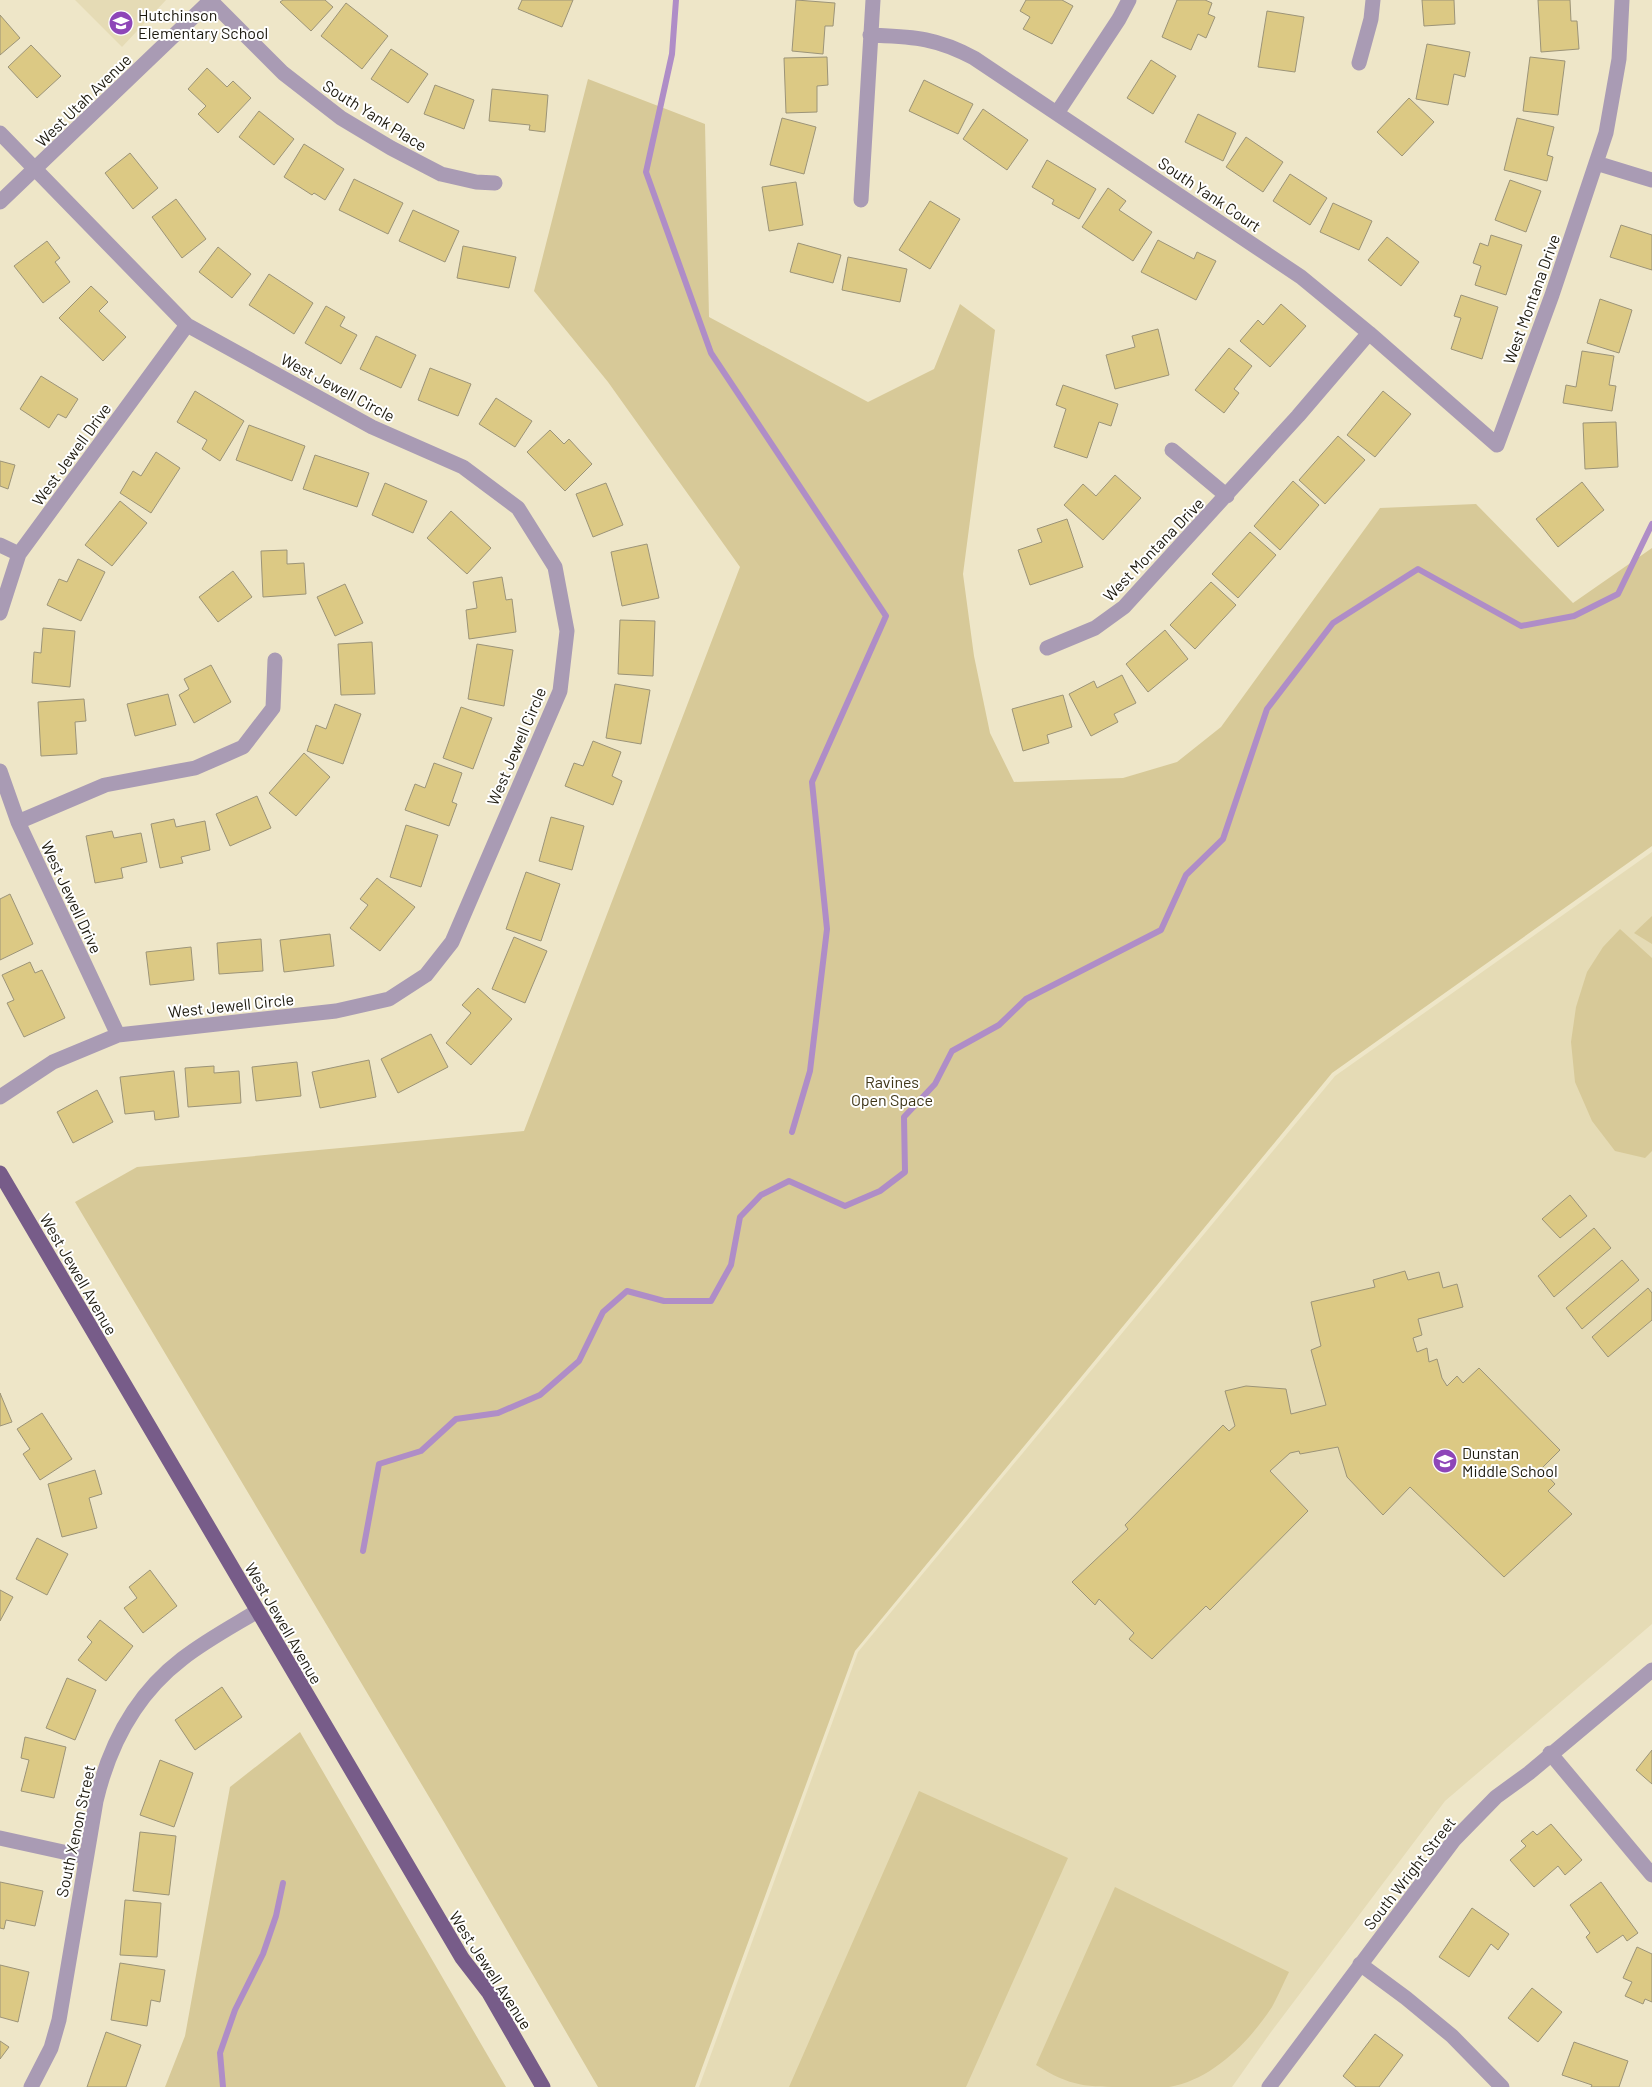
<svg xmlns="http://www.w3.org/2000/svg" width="1652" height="2087" viewBox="0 0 1652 2087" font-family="Barlow,sans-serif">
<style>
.built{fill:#e5dbb5}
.green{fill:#d7c998}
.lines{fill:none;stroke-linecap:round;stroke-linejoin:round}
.stream{stroke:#af8dc7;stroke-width:6}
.building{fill:#dcc984;stroke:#9c9478}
.minor{stroke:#a99bb4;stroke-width:15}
.major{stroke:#775c89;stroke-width:15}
.labels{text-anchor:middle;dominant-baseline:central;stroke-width:4;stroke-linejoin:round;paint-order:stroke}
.poi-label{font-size:16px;fill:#1c190e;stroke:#fff;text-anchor:start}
.street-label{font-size:16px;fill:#1c190e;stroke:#fff}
.park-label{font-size:16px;fill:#3f3618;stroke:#fff}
</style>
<rect width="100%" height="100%" fill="#eee6c8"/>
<path class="built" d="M75 0H166L122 47Z
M1652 852V1624L1445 1801 1271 2032 1232 2087H699L858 1652 1335 1076Z"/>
<path class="green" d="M588 79 705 124 709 317 868 402 934 369 960 304 995 330 963 574 974 656 990 733 1014 782 1123 778 1177 762 1221 727 1380 508 1476 504 1573 603 1652 548V846L1332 1073 855 1651 695 2087H598L444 1822 75 1202 137 1167 524 1131 740 567 608 382 534 291Z
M1652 916V944L1634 933Z
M1620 929 1652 958V1151L1645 1158 1615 1151 1592 1121 1575 1082 1571 1042 1576 1007 1587 972 1603 947Z
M300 1732 506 2087H165L185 2036 230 1787Z
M919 1791 1068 1858 966 2087H789Z
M1115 1887 1289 1972C1283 1984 1278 1996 1272 2007 1249 2042 1212 2080 1169 2087 1156 2087 1140 2087 1127 2087 1087 2087 1071 2087 1036 2065Z"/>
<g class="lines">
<path class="stream" d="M676 0 672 54 646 172 711 353 886 616 812 782 827 929 810 1071 792 1132
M363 1551 379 1464 421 1451 456 1419 498 1413 540 1395 579 1361 603 1312 627 1291 664 1301H711L731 1265 740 1217 761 1195 789 1181 845 1206 880 1191 905 1172 904 1117 935 1084 952 1051 999 1025 1026 999 1161 930 1186 875 1223 839 1267 709 1333 623 1418 569 1521 626 1574 616 1618 594 1652 524
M223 2087 220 2053 235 2010 263 1954 276 1916 283 1883"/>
</g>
<path class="building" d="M283 0H325L333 7 311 31 280 2Z
M522 0H573L562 27 518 9Z
M796 0 835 3 833 26H825L823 54 792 51Z
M1026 0H1062L1073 6 1052 44 1023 29 1030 17 1020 11Z
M1177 0H1205L1212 3 1208 14 1215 17 1206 38 1198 34 1191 50 1162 37Z
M1422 0H1454L1455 24 1424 26Z
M1538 0H1570L1571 21H1577L1579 49 1541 52Z
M346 3 388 36 362 69 321 36Z
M1267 11 1304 17 1295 72 1258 67Z
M0 15 20 38 0 55Z
M1427 44 1470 52 1465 77 1454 74 1448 105 1416 99Z
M31 45 61 76 37 98 8 67Z
M391 49 428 74 408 103 371 79Z
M827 57 828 85 817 86V112L786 113 784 58Z
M1530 57 1565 61 1558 115 1523 111Z
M1151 60 1176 76 1153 114 1127 98Z
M207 68 227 87 233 81 251 98 218 133 198 114 206 106 188 89Z
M924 80 973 104 958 134 909 111Z
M435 85 474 100 464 129 424 114Z
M492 89 548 95 545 132 529 130 530 125 489 121Z
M1409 98 1434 122 1402 156 1377 132Z
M983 109 1028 140 1007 170 963 139Z
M259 111 294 139 274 165 239 137Z
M1198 114 1236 133 1223 161 1185 142Z
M782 118 816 127 804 174 770 165Z
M1517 118 1554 127 1547 155 1553 157 1547 181 1504 170Z
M1246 137 1283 162 1263 192 1226 167Z
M304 144 344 169 325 200 314 193 312 195 284 177Z
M130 153 158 188 133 209 105 173Z
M1047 160 1096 189 1079 219 1052 204 1054 200 1032 187Z
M1290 174 1327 198 1310 225 1273 201Z
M354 179 403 203 388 234 339 210Z
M1510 180 1541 191 1526 232 1495 220Z
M796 182 803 225 769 231 762 187Z
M1108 188 1126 201 1119 210 1152 232 1133 261 1082 227Z
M176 199 206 239 182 258 152 217Z
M930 201 960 219 930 269 899 250Z
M1333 203 1372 221 1359 250 1320 232Z
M413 210 459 231 445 262 399 241Z
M1621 225 1652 235V270L1610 257Z
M1491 235 1522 245 1506 295 1475 285 1481 266 1473 263 1480 243 1488 246Z
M1387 237 1419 262 1401 286 1368 260Z
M1158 240 1194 259 1197 252 1216 261 1196 300 1141 272Z
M47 241 60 258 55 262 70 282 43 303 14 266Z
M798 243 841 255 833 283 790 272Z
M463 246 516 257 509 288 457 278Z
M218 247 251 274 232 298 199 272Z
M848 257 907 269 900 302 842 290Z
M269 274 313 303 294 334 249 305Z
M91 286 108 302 99 311 126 337 103 361 59 318Z
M1461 295 1498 307 1482 359 1451 349 1461 318 1454 316Z
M1600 299 1632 310 1619 353 1587 343Z
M1281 304 1306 326 1270 367 1240 341 1258 320 1263 325Z
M326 306 345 317 340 326 357 335 341 364 305 343Z
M1158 329 1169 375 1115 389 1106 355 1135 347 1132 336Z
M376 336 416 355 401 388 360 369Z
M1229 348 1252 366 1234 389 1239 393 1224 413 1195 390Z
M1582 351 1614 356 1609 385 1616 386 1612 411 1563 403 1566 385 1576 387Z
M430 368 471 384 458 416 418 400Z
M41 376 78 399 66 418 58 414 49 428 20 409Z
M1063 385 1118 404 1111 426 1099 422 1087 458 1054 447 1066 409 1056 405Z
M195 391 244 421 220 461 202 449 207 440 177 422Z
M1383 391 1411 414 1375 457 1347 435Z
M496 398 532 421 515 447 479 424Z
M1616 422 1618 467 1585 469 1583 423Z
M249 425 305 446 292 481 236 460Z
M550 430 564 444 569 439 592 464 565 491 527 452Z
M1338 436 1365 460 1325 504 1299 480Z
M156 452 180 468 151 513 120 493 133 471 141 476Z
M315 455 369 473 357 507 303 489Z
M0 461 15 465 8 489 0 486Z
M1115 475 1141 498 1103 540 1064 505 1083 484 1096 496Z
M1293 481 1319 505 1280 550 1254 526Z
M1582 482 1604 510 1558 547 1536 519Z
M385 483 427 501 413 533 372 515Z
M606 483 623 525 593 537 576 494Z
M120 501 147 523 112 566 85 545Z
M451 511 491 548 467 574 427 538Z
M1067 519 1083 567 1030 585 1018 550 1042 542 1037 529Z
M1250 532 1276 555 1238 598 1212 574Z
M647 544 659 598 622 606 611 552Z
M287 550V564L304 563 306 594 263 597 261 551Z
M78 559 105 572 81 621 47 605 59 579 67 582Z
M233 571 252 597 218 622 199 597Z
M502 577 506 600 512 599 516 632 469 639 466 610 477 608 473 582Z
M1211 582 1236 605 1195 649 1170 625Z
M345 584 363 623 335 636 317 597Z
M620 620 655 621 653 676 618 674Z
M43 628 75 631 70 687 32 683 34 652 41 653Z
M1165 630 1188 659 1148 692 1126 664Z
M372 642 375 694 341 695 338 644Z
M477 644 513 650 504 706 468 699Z
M211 665 231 702 194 723 179 695 189 689 184 679Z
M1122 675 1136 703 1114 714 1118 722 1091 736 1069 694 1094 681 1097 688Z
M615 684 650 690 641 744 606 738Z
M168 694 176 725 135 736 127 704Z
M1063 695 1072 727 1047 735 1049 743 1023 751 1012 709Z
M84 699 86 721 75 722 77 754 41 756 38 702Z
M335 704 361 714 343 764 307 751 316 725 326 729Z
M461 707 492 718 473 769 443 758Z
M593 741 621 752 612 776 622 781 613 805 565 786 574 763 583 766Z
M304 753 330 777 296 816 269 793Z
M434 763 462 773 452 802 457 804 449 826 405 810 415 784 425 788Z
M257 796 271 828 230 846 216 814Z
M551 817 584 826 572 870 539 861Z
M174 819 176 827 205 821 210 850 181 857 183 863 160 868 151 824Z
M406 825 438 835 421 887 390 877Z
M112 831 114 838 141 833 147 862 121 868 123 878 95 883 86 836Z
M526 872 560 884 541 941 506 929Z
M377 878 415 907 380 951 350 928 368 905 360 899Z
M10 894 33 944 0 960V899Z
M330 934 334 966 284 972 280 940Z
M514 937 547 951 525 1003 492 989Z
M261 939 263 971 219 974 217 943Z
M191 947 194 980 150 985 146 952Z
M30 962 35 973 42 970 65 1018 24 1037 7 1003 14 1000 2 975Z
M478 988 512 1019 471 1065 446 1043 471 1013 462 1005Z
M431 1034 448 1067 398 1093 381 1059Z
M369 1060 376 1097 320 1108 312 1072Z
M297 1062 301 1096 256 1101 252 1067Z
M214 1066V1073L239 1071 241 1103 188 1107 185 1068Z
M174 1071 179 1117 155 1120 154 1111 125 1114 120 1077Z
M97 1090 113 1122 73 1143 57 1112Z
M1570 1195 1587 1216 1560 1238 1542 1219Z
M1594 1228 1611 1248 1554 1297 1538 1276Z
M1622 1260 1639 1280 1582 1329 1566 1308Z
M1405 1271 1408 1280 1439 1272 1443 1288 1457 1284 1463 1307 1418 1319 1422 1335 1413 1338 1417 1352 1427 1348 1429 1362 1437 1359 1442 1378 1447 1386 1457 1376 1463 1383 1479 1368 1560 1450 1541 1469 1555 1484 1548 1491 1572 1514 1504 1577 1410 1487 1383 1515 1347 1477 1338 1447 1300 1454 1299 1451 1290 1453 1270 1471 1308 1511 1210 1610 1206 1606 1152 1659 1129 1639 1134 1633 1099 1599 1095 1605 1072 1582 1128 1529 1125 1525 1223 1425 1229 1431 1235 1426 1225 1391 1246 1386 1286 1389 1291 1414 1326 1405 1311 1350 1321 1346 1311 1302 1375 1287 1373 1280Z
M1648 1288 1652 1293V1320L1608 1357 1592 1337Z
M0 1393 12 1422 0 1426Z
M42 1413 72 1459 40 1480 23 1454 30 1449 17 1429Z
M95 1470 102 1494 89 1498 97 1528 62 1537 48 1484Z
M37 1538 68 1554 47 1595 16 1579Z
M150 1570 177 1606 143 1633 124 1608 137 1598 129 1587Z
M0 1590 13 1597 0 1621Z
M100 1620 133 1646 106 1681 78 1660 92 1642 87 1637Z
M67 1678 96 1690 75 1740 46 1728Z
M222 1687 242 1717 195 1750 175 1720Z
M25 1737 66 1747 54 1798 21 1791 29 1760 21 1758Z
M1652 1750V1784L1636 1770Z
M160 1760 193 1773 174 1827 140 1815Z
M1551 1824 1582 1860 1565 1875 1558 1866 1534 1887 1510 1860 1526 1846 1521 1841 1533 1831 1537 1835Z
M140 1832 176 1836 169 1895 133 1891Z
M0 1882 43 1891 35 1926 6 1920 4 1929 0 1928Z
M1601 1882 1638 1933 1627 1941 1623 1935 1597 1953 1586 1937 1590 1933 1570 1905Z
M125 1900 161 1903 157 1957 120 1955Z
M1472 1908 1509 1934 1498 1950 1491 1944 1469 1977 1439 1957Z
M1637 1947 1652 1954V2002L1645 1999 1643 2004 1625 1996 1632 1982 1623 1978Z
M120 1963 165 1970 160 2002 151 2000 147 2026 111 2020Z
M0 1965 29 1972 18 2022 0 2017Z
M1532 1988 1562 2012 1538 2042 1508 2018Z
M106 2032 141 2045 126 2087H87Z
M1375 2034 1403 2055 1379 2087H1356L1343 2076Z
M0 2041 9 2047 0 2059Z
M1574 2042 1628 2061 1619 2087H1591L1592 2085 1562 2075Z"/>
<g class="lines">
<path class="minor" d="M211 1 283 73 341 118 391 148 441 174 476 182 495 183
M870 35C913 37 935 37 974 58L1301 277 1369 333 1497 445 1552 295 1606 133 1619 59 1622 0
M1359 63 1371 19 1373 0
M1057 113 1119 19 1129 0
M0 133 187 325 372 427 463 467 518 508 555 567 567 631 560 691 452 942 426 975 389 999 336 1011 118 1035 53 1062 0 1097
M1596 163 1652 180
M861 200 873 0
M0 202 211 0
M1172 450 1227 496
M0 545 19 554
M0 613 19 554 187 325
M1047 648 1095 628 1124 607 1298 416 1369 333
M0 771 18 822 118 1035
M18 822 105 785 195 768 243 747 273 708 275 660
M1550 1753 1652 1875
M0 1838 86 1857
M1360 1964 1406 1998 1452 2036 1502 2087
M31 2087 51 2048 59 2020 96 1801C109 1746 135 1695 182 1659 205 1641 231 1627 256 1612
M1269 2087 1454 1840 1496 1797 1529 1773 1652 1670"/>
<path class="major" d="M0 1173 462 1958 489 1993 543 2087"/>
</g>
<defs>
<symbol id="school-disc" viewBox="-11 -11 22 22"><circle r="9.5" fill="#8e46b8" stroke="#fff"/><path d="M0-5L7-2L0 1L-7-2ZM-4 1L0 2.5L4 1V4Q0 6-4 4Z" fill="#fff"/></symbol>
</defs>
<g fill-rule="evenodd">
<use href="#school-disc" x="107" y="9" width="28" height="28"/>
<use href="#school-disc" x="1431" y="1447" width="28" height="28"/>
</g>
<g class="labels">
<g class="poi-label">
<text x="138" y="14">Hutchinson<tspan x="138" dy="18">Elementary School</tspan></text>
<text x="1462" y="1452">Dunstan<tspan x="1462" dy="18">Middle School</tspan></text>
</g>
<g class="street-label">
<text transform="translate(83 100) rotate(-44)">West Utah Avenue</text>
<text transform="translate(375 115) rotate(32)">South Yank Place</text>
<text transform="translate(1210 194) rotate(34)">South Yank Court</text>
<text transform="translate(1531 299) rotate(-70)">West Montana Drive</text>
<text transform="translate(338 387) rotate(28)">West Jewell Circle</text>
<text transform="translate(71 454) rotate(-54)">West Jewell Drive</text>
<text transform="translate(1153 549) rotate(-46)">West Montana Drive</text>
<text transform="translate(516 746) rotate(-67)">West Jewell Circle</text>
<text transform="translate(72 897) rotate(65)">West Jewell Drive</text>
<text transform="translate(231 1005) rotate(-6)">West Jewell Circle</text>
<text transform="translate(79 1274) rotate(60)">West Jewell Avenue</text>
<text transform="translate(284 1623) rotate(60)">West Jewell Avenue</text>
<text transform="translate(75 1831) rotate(-78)">South Xenon Street</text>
<text transform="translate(1409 1873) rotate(-52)">South Wright Street</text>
<text transform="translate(491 1970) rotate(57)">West Jewell Avenue</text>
</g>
<g class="park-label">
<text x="892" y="1081">Ravines<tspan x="892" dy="18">Open Space</tspan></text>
</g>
</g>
</svg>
